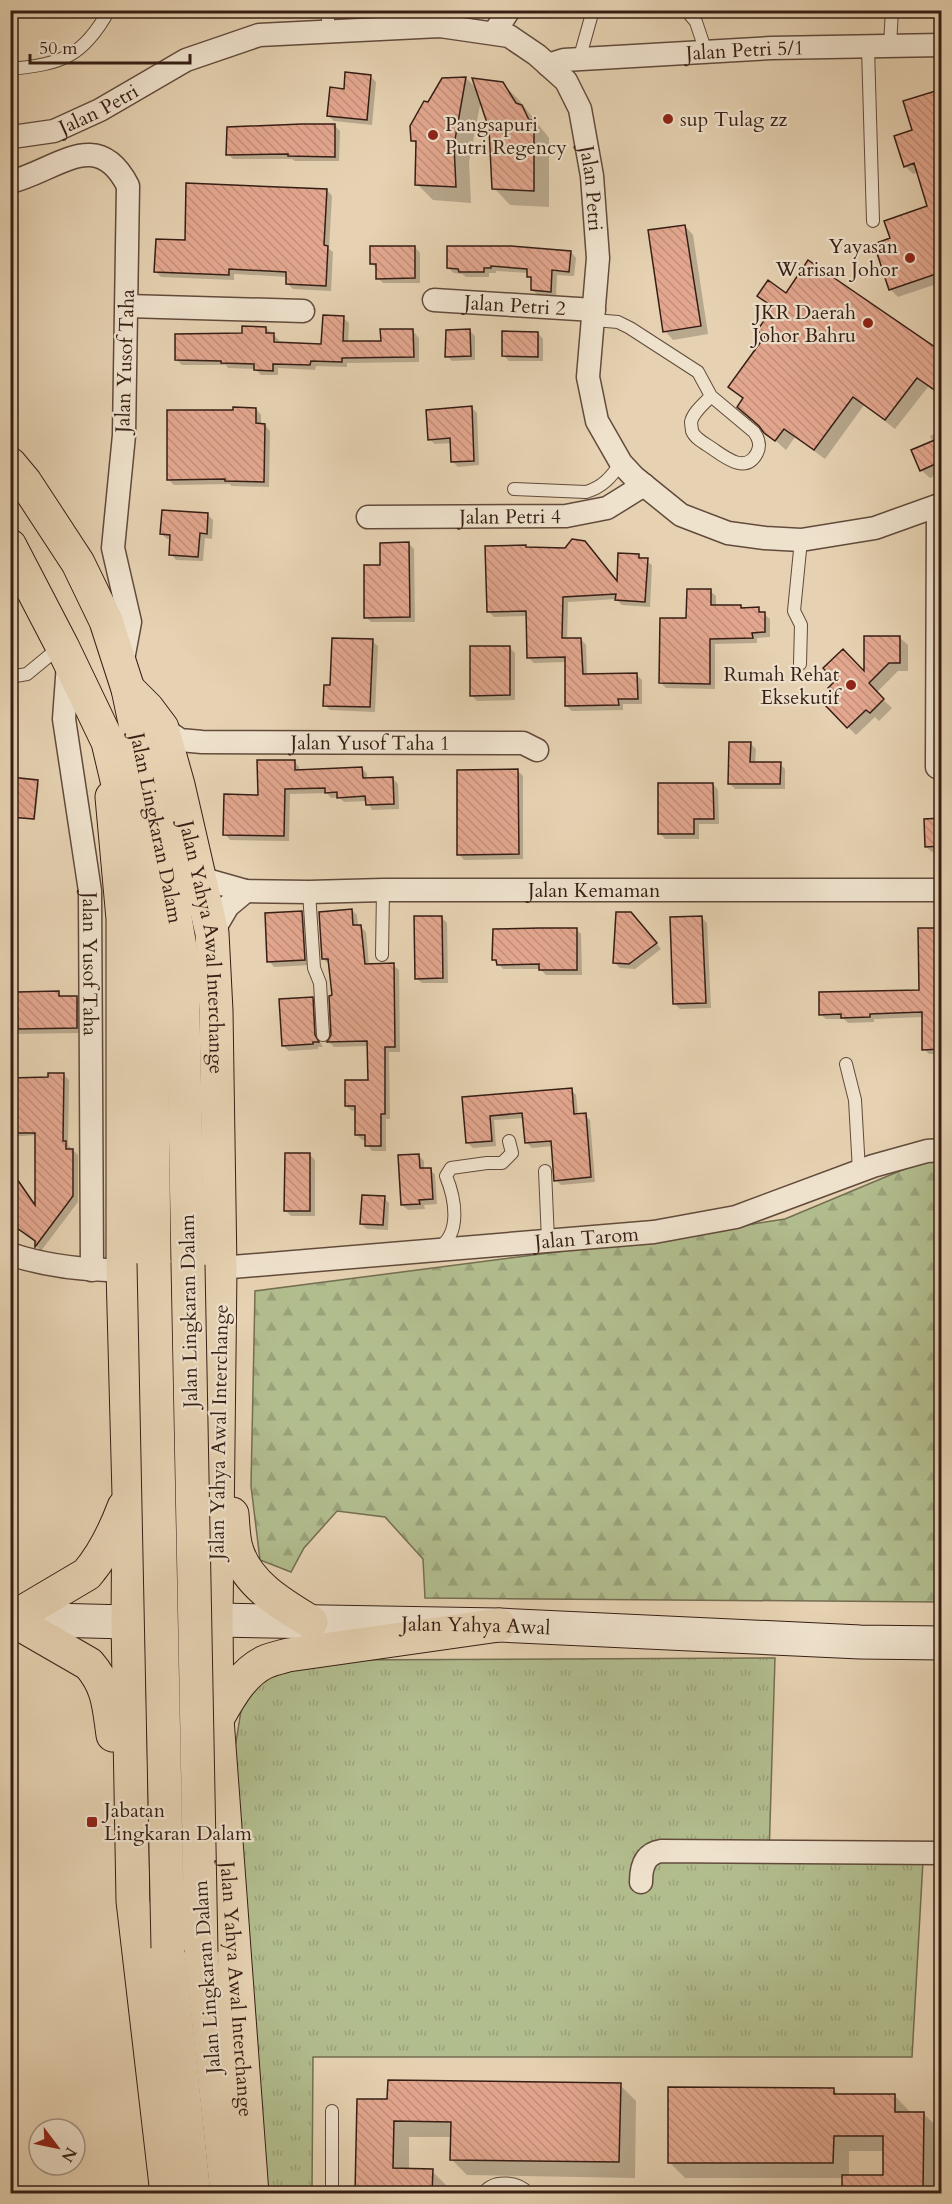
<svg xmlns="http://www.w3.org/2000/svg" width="952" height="2204" viewBox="0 0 952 2204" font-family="Cardo,serif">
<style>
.grass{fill:url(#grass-tufts);stroke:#746e52;stroke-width:1.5}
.forest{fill:url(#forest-firs);stroke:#746e52;stroke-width:1.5}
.shadow{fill:#0003;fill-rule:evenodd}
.building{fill:url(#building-back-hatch);stroke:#361e15;stroke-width:1.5}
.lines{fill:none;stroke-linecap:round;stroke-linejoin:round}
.service-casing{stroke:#624b3c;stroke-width:14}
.minor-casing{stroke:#624b3c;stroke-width:25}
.secondary-casing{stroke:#361e15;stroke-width:35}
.primary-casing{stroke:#361e15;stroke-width:35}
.trunk-casing{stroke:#361e15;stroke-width:35}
.service{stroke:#efe2cd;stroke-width:12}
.minor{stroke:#efe2cd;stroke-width:22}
.secondary{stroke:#efe2cd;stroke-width:33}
.primary{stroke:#e6d2b2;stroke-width:33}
.trunk{stroke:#e6d2b2;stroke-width:33}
.trunk-bridge-casing{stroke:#361e15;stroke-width:35;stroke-linecap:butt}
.trunk-bridge{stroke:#e6d2b2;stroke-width:33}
.poi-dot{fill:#8f2418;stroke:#efe2cd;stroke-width:2}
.labels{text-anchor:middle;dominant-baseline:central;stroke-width:4.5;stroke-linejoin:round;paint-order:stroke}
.street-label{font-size:20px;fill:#361e15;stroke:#efe2cd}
.poi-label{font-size:20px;fill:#361e15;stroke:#efe2cd;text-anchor:start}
</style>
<defs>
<pattern id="grass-tufts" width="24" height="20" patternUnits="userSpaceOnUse" patternTransform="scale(1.5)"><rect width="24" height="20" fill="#b2bd8e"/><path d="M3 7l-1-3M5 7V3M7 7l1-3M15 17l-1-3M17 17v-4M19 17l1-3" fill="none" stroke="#9aa27a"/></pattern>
<pattern id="forest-firs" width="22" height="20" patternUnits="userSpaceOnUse" patternTransform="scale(1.5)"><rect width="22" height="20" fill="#b2bd8e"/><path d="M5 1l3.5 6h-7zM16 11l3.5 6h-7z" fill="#9aa27a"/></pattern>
<pattern id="building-back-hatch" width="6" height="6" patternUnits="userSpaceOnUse" patternTransform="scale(1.5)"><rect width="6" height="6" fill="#e3a78f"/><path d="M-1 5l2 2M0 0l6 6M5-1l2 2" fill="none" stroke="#c38f7a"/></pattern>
</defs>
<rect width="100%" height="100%" fill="#e6d2b2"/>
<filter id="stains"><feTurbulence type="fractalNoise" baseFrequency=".00333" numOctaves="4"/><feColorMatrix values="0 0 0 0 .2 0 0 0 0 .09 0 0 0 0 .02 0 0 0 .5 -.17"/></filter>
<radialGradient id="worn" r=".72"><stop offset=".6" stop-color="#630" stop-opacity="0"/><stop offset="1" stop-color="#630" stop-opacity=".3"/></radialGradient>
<path class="grass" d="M775 1658 769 1857 924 1843 912 2057H313L312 2193H263L234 1755 243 1698 267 1676 323 1660Z"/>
<path class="forest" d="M941 1157V1602L425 1598 423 1559 385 1517 337 1511 304 1548 291 1572 260 1560 251 1486 255 1291 634 1242 785 1219 926 1160Z"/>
<path class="shadow" d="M371 77 376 82 372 125 334 121 329 116 345 90Z
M466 78 477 89 502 83 518 99 549 138V207L510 205 494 188 491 128 481 100 469 162 471 203 433 200 417 184V145L412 140 429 103 443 79Z
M942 90V282L898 297 890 289 892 239 929 207 918 172 913 174 905 166 914 131Z
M335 126 340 131 339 161H295L292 159H233L228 154Z
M327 190 332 196 329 249 333 252 331 291 293 289 287 283 288 277 234 274V280L161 277 156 272 186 242Z
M685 226 693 235 708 334 673 340 665 331Z
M415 247 420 253V283H383L378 278 377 269 371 263Z
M571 252 576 258 574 276 557 275 556 297 538 295 532 290 533 281 528 276 529 273 496 271V273H489V277H466L462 274 454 273 448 268Z
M786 295 942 354V396L928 387 895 429 864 405 825 459 795 437 786 450 749 417 744 400 730 387 766 338 759 331 774 309 759 296Z
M343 318 349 323 348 343H382L412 330 419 338V362L347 363V367L316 366 315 370 278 368V375H261L255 369 228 368 226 365H182L176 359 243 334 266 328 279 340V344L323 345Z
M469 330 475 336V360L452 361 447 356Z
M538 333 543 339V361H509L503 355Z
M472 408 477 413 479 465 458 467 453 462 451 443 435 444 429 439Z
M256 409 261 415V425H265L270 431 269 487 231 486 230 484 174 485 169 480 235 411Z
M942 431V473L930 478 921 470 933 442 930 436Z
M207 514 213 520 212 539 205 538 203 561 176 560 171 554 172 539H167L162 534Z
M585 542 618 583 638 556 652 565 650 607 622 605 616 599 568 602 567 640 581 639 586 645 587 675H637L642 680V704H623V710L572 711 566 706V662L534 663 529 658 528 616 494 617 489 612 528 549H566Z
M409 544 414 549 415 622H371L366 617 381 566Z
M710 591 716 596V606H741L744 609H758L770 619V637L757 638V643L715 644V689L666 688 661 683 688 619Z
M899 637 908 645V671H898L876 693 892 708 879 721 875 717 856 735 827 706 837 696V681L866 674Z
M372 641 378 646 375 712 330 710 325 705 331 687Z
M509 647 515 653V700L477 701 472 696Z
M750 743 756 749 755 763 780 764 785 769V789H735L730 784Z
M294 761 299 767 300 771 362 768 367 774V780L392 778 398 784 399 809 372 810 367 801 344 802 339 797 331 798 327 793 290 794 289 841 230 840 225 834Z
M518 771 523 776V859L464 860 459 854Z
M10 779 37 782 39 784 35 820 10 818Z
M713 784 718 790 719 824H699V839H665L660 833Z
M942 804V851L932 852 926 847 935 820 934 805Z
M352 910 357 915 358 926H360L366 932 369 965H393L399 970 400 1052H389L390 1119H386V1151H372L367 1145V1140H362L356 1134V1111H352L346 1106 369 1081 368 1046 334 1047 329 1042 333 1035V997L329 964 323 959Z
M301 913 307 918 310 965 274 967 269 961Z
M441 917 447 923 448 983H422L416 978Z
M702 918 707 923 711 1008 680 1009 675 1004Z
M637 919 661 949 635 969 620 968 615 963Z
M942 923V1106L940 1105V1054H929L924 1049 923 1017 874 1019V1022L848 1023 844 1019H826L820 1014 920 991 939 929V924Z
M576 929 581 934 582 975H546L540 969H503L494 959Z
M58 993 63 998 76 997 82 1003V1033L10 1034V995Z
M312 998 317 1004 320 1042 323 1047H318V1049L289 1051 283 1046Z
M63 1074 69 1080 68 1145 78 1155V1202L41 1251 36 1246V1242L10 1223V1169L36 1207V1135L10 1137V1080L49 1079Z
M571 1090 576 1095 578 1115H585L590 1120 595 1182 561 1185 556 1180 553 1146 532 1148 526 1142 524 1118 494 1120 496 1146 473 1148 467 1142 464 1099Z
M309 1154 315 1160V1216H291L286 1211Z
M418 1155 424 1161V1170L430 1169 435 1175 437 1204 424 1205 425 1209 408 1210 402 1205Z
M384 1198 389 1203 388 1230 367 1229 361 1224Z
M620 2085 636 2101 635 2178 467 2175 451 2159 452 2137H409V2170L432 2171 448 2187V2194H357L359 2100 389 2101Z
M834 2090 839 2095 895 2096 911 2113H923L939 2129 938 2194H843V2178H685L669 2162ZM849 2151H884V2176H849Z"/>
<path class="building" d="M345 72 371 75 367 120 327 116 330 87 344 89Z
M466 77 454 145 456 187 415 185 416 141H411L410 126 424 101 428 102 442 78Z
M472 78 503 82 516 103 522 105 529 120H534V191L492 189 489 129Z
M942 89V272L889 290 874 244 890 238 884 221 927 206 914 163 904 167 894 136 912 130 903 101Z
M302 124H335V157L288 156V154L226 155 227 127Z
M186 183 327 189 324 245 328 246 326 286 286 284V272L229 269V275L154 272 156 239 185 240Z
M685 225 701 326 663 332 648 230Z
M370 246H415V278L376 279V264H370Z
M447 246H511L571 251 569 272 552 270 551 292 531 290V277H527V269L491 266V268H484V272H459L458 269 447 268Z
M808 260 942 352V395L917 378 885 420 853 397 814 450 784 429 775 441 764 433 759 426 737 407 743 398 728 387 765 336 757 331 773 307 757 296 768 280 786 293Z
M323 315 344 316 343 341H381L380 329H413L414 357 342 358V362L311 361 310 365 273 364V371L254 370V364L221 363V361L175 360V334L242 333V326L266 327V333H274V342L321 344Z
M470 329 471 356 445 357 446 330Z
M502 331 538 332V357L502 356Z
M472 406 474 461 451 462 450 438 428 440 426 410Z
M233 407 256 408V423L265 424 264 482 225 481V479L167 480V410H233Z
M942 437V461L920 471 911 450Z
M162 510 208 513 207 534 200 533 198 557 169 555 170 535 160 534Z
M572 539 585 541 617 581 618 553 639 554V558H648L645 602 615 600 616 594 563 597 562 638H581L583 674 637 673 638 699H618L619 705 565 706V657L527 658 526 611 487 612 485 546 526 545V547L565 548Z
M409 542 410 617 364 618V565H380V543Z
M687 589H711V605H741V608L759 607V612H765V632L752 633 753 638 710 639V684L659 683 660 618H686Z
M864 636H900V663H889L869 683 884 699 870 713 866 710 847 728 825 705 835 696 828 688 835 681 823 668 843 649 864 671Z
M332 638 373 639 370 707 323 706 324 685H330Z
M470 646H510V695L470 696Z
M729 742H751L750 762H781L780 784H728Z
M257 760H295V770L362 767 363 778 393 777 394 804 366 805 365 796 337 798V792L325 793V788L285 789 284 836 223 835 224 794 258 795Z
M518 769 519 854 457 855V770Z
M10 777 38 780 34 819 10 817Z
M658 783H713L714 819H694V834H658Z
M942 818V846L925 847 924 819Z
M352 909 353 925H361L365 964 394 963 395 1047H385V1114H381V1146H365V1135H355V1106H345V1080H368L367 1041 327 1042 331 1035 329 996 332 995 328 959H322L319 912Z
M302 911 305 960 267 962 265 913Z
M616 912H631L657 943 629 964 613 963Z
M414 916H442L443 978 415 979Z
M702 916 706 1003 673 1004 670 917Z
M539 928H577V970H539V964L497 965 496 960H492L493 929Z
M918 928H942V1049L922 1050V1012L870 1014V1017L841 1018V1014L819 1015V992L919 990Z
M59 991V996H77V1028L18 1029 17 992Z
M313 997 315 1035 319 1042H313V1044L282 1046 279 999Z
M48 1073H64L63 1141H66V1149H73V1196L35 1247V1241L10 1223V1169L35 1205V1133H10V1078L48 1077Z
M572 1088 574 1114 586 1113 591 1177 554 1181 551 1141 525 1143 522 1113 490 1116 492 1141 466 1143 462 1097Z
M285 1153H310V1211H284Z
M419 1154 420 1168H431L433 1199 419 1200 420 1204 401 1205 398 1155Z
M362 1195 385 1196 383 1225 360 1224Z
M388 2080 621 2083 619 2162 450 2160 451 2122 394 2121 393 2168 433 2169 432 2193H355L357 2099H387Z
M668 2087 834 2088V2094H895V2112H924L923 2193H842V2175H883V2136H834L833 2163H668Z"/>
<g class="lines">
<defs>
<path id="service" d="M328 10V31
M686 10 696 22 706 52
M890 45 892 10
M868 47 873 221
M579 60 593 10
M10 69C62 64 83 57 109 10
M594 320 618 322 630 328 698 372 711 396 754 432C759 439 761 445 757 453 746 474 726 458 713 449 706 444 695 439 692 431 692 430 691 423 691 422 693 412 705 403 711 396
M514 489 586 492C603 487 611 477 621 463
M800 664 801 625 794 611 801 540
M10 677 27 674 61 646
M309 892 314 968 320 983 323 1035
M382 955 383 890
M846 1064 855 1100 859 1171
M545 1171 548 1240
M438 1248C462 1234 455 1198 446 1176L451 1168 487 1163H502L512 1153 509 1141
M332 2111V2194
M483 2194C493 2179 518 2181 529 2194"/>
<g id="minor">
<path d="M494 33 509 10"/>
<path id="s1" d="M548 65 564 60 771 48 942 45"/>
<path id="s2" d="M12 137 54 131 100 110 186 60 259 35 440 26 509 36 537 55 566 81 580 109 592 176 598 258 588 377 597 421 621 463 634 477 681 515 728 533 765 538 801 540 875 528 942 504"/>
<path d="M10 182C56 171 97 125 128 186L124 435 113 548 130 622 122 665"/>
<path id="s3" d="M434 300 594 310"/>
<path d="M127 306 303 311"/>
<path id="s4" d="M368 517 566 516 607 508 644 485"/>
<path id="s5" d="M68 664 64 719 90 891 92 1270"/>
<path id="s6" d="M162 728 180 740 202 742 523 743 537 750"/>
<path d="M937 767 938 506"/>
<path id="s7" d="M200 878 246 891 309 892 383 890H942"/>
<path d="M212 933 228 906 246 891"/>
<path d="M10 1254C43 1265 73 1269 107 1270"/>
<path id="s8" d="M220 1268 654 1232 736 1217 873 1166 927 1151 942 1150"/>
<path d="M641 1882C641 1868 644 1854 661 1851L942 1853"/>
</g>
<g id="secondary">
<path id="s9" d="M10 1619 128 1622 216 1620 499 1625 860 1642 942 1643"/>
</g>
<g id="primary">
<path id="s10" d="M128 689 147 708 162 728 178 785 212 933 216 1011 220 1268 216 1620 217 1719 252 2194"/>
<path d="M112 797 123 919V1271L129 1495 128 1622 133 1901 167 2194"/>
<path d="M232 1514C233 1526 233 1540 237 1551 248 1585 283 1605 311 1622"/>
<path d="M217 1719C229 1698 242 1673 265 1662 272 1659 281 1657 288 1655L499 1625"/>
<path d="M113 1735C109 1707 109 1687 89 1664L11 1619 87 1574C104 1554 115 1531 124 1507"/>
</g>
<g id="trunk">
<path id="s11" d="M10 464 25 482 78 563 106 621 128 689 171 894 182 959 188 1265"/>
<path d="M10 546 62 646 108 742 142 886 151 959 154 1263"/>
<path d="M168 1948 194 2194"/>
<path d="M201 1952 227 2194"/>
</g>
</defs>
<use href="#service" class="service-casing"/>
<use href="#minor" class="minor-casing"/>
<use href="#secondary" class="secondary-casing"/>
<use href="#primary" class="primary-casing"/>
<use href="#trunk" class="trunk-casing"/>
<use href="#service" class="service"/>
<use href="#minor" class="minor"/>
<use href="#secondary" class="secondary"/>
<use href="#primary" class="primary"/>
<use href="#trunk" class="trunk"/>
<defs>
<path id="trunk-bridge" d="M154 1263 168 1948
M188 1265 201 1952"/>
</defs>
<use href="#trunk-bridge" class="trunk-bridge-casing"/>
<use href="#trunk-bridge" class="trunk-bridge"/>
</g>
<g class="poi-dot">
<circle cx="668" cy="119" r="6"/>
<circle cx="433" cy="135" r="6"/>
<circle cx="910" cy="258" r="6"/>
<circle cx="868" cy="323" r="6"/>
<circle cx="851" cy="685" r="6"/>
<rect x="86" y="1816" width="12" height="12" rx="3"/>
</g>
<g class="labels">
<g class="street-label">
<text stroke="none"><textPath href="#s1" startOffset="198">Jalan Petri 5/1</textPath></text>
<text stroke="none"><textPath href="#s2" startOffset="92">Jalan Petri</textPath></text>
<text stroke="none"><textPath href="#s2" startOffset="705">Jalan Petri</textPath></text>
<text stroke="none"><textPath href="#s3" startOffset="81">Jalan Petri 2</textPath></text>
<text transform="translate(125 361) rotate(-88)">Jalan Yusof Taha</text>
<text stroke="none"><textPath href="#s4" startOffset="142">Jalan Petri 4</textPath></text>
<text stroke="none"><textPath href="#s6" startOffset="212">Jalan Yusof Taha 1</textPath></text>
<text stroke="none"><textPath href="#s11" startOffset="398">Jalan Lingkaran Dalam</textPath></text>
<text stroke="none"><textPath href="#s7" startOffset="396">Jalan Kemaman</textPath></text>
<text stroke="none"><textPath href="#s10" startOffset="276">Jalan Yahya Awal Interchange</textPath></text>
<text stroke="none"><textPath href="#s5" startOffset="302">Jalan Yusof Taha</textPath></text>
<text stroke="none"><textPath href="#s8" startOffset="368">Jalan Tarom</textPath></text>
<text transform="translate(189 1311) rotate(-91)">Jalan Lingkaran Dalam</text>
<text transform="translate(219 1432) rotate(-89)">Jalan Yahya Awal Interchange</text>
<text stroke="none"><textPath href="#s9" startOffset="466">Jalan Yahya Awal</textPath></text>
<text transform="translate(207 1977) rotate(-94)">Jalan Lingkaran Dalam</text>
<text stroke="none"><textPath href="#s10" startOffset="1320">Jalan Yahya Awal Interchange</textPath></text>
</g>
<g class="poi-label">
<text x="680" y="119">sup Tulag zz</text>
<text x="445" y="124">Pangsapuri<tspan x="445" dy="23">Putri Regency</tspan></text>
<text x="898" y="246" text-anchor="end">Yayasan<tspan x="898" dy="23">Warisan Johor</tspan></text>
<text x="856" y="312" text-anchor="end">JKR Daerah<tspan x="856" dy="23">Johor Bahru</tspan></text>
<text x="839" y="674" text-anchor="end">Rumah Rehat<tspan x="839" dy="23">Eksekutif</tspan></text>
<text x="104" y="1810">Jabatan<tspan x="104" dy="23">Lingkaran Dalam</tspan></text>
</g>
</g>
<rect width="952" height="2204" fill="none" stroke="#e6d2b2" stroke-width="36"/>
<rect x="12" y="12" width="928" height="2180" fill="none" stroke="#361e15" stroke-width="3"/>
<rect x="18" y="18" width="916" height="2168" fill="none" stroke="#361e15" stroke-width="1.5"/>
<g transform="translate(57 2147) rotate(122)"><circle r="28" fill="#efe2cd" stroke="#a59483" stroke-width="1.5"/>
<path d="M0-4.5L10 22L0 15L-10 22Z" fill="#8f2418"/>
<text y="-9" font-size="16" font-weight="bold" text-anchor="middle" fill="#361e15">N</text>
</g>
<path d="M30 54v9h160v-9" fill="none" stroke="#361e15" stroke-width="3"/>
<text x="39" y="54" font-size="18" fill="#361e15" stroke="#efe2cd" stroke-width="4.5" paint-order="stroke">50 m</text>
<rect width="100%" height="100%" filter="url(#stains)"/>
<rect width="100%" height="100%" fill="url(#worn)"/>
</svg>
